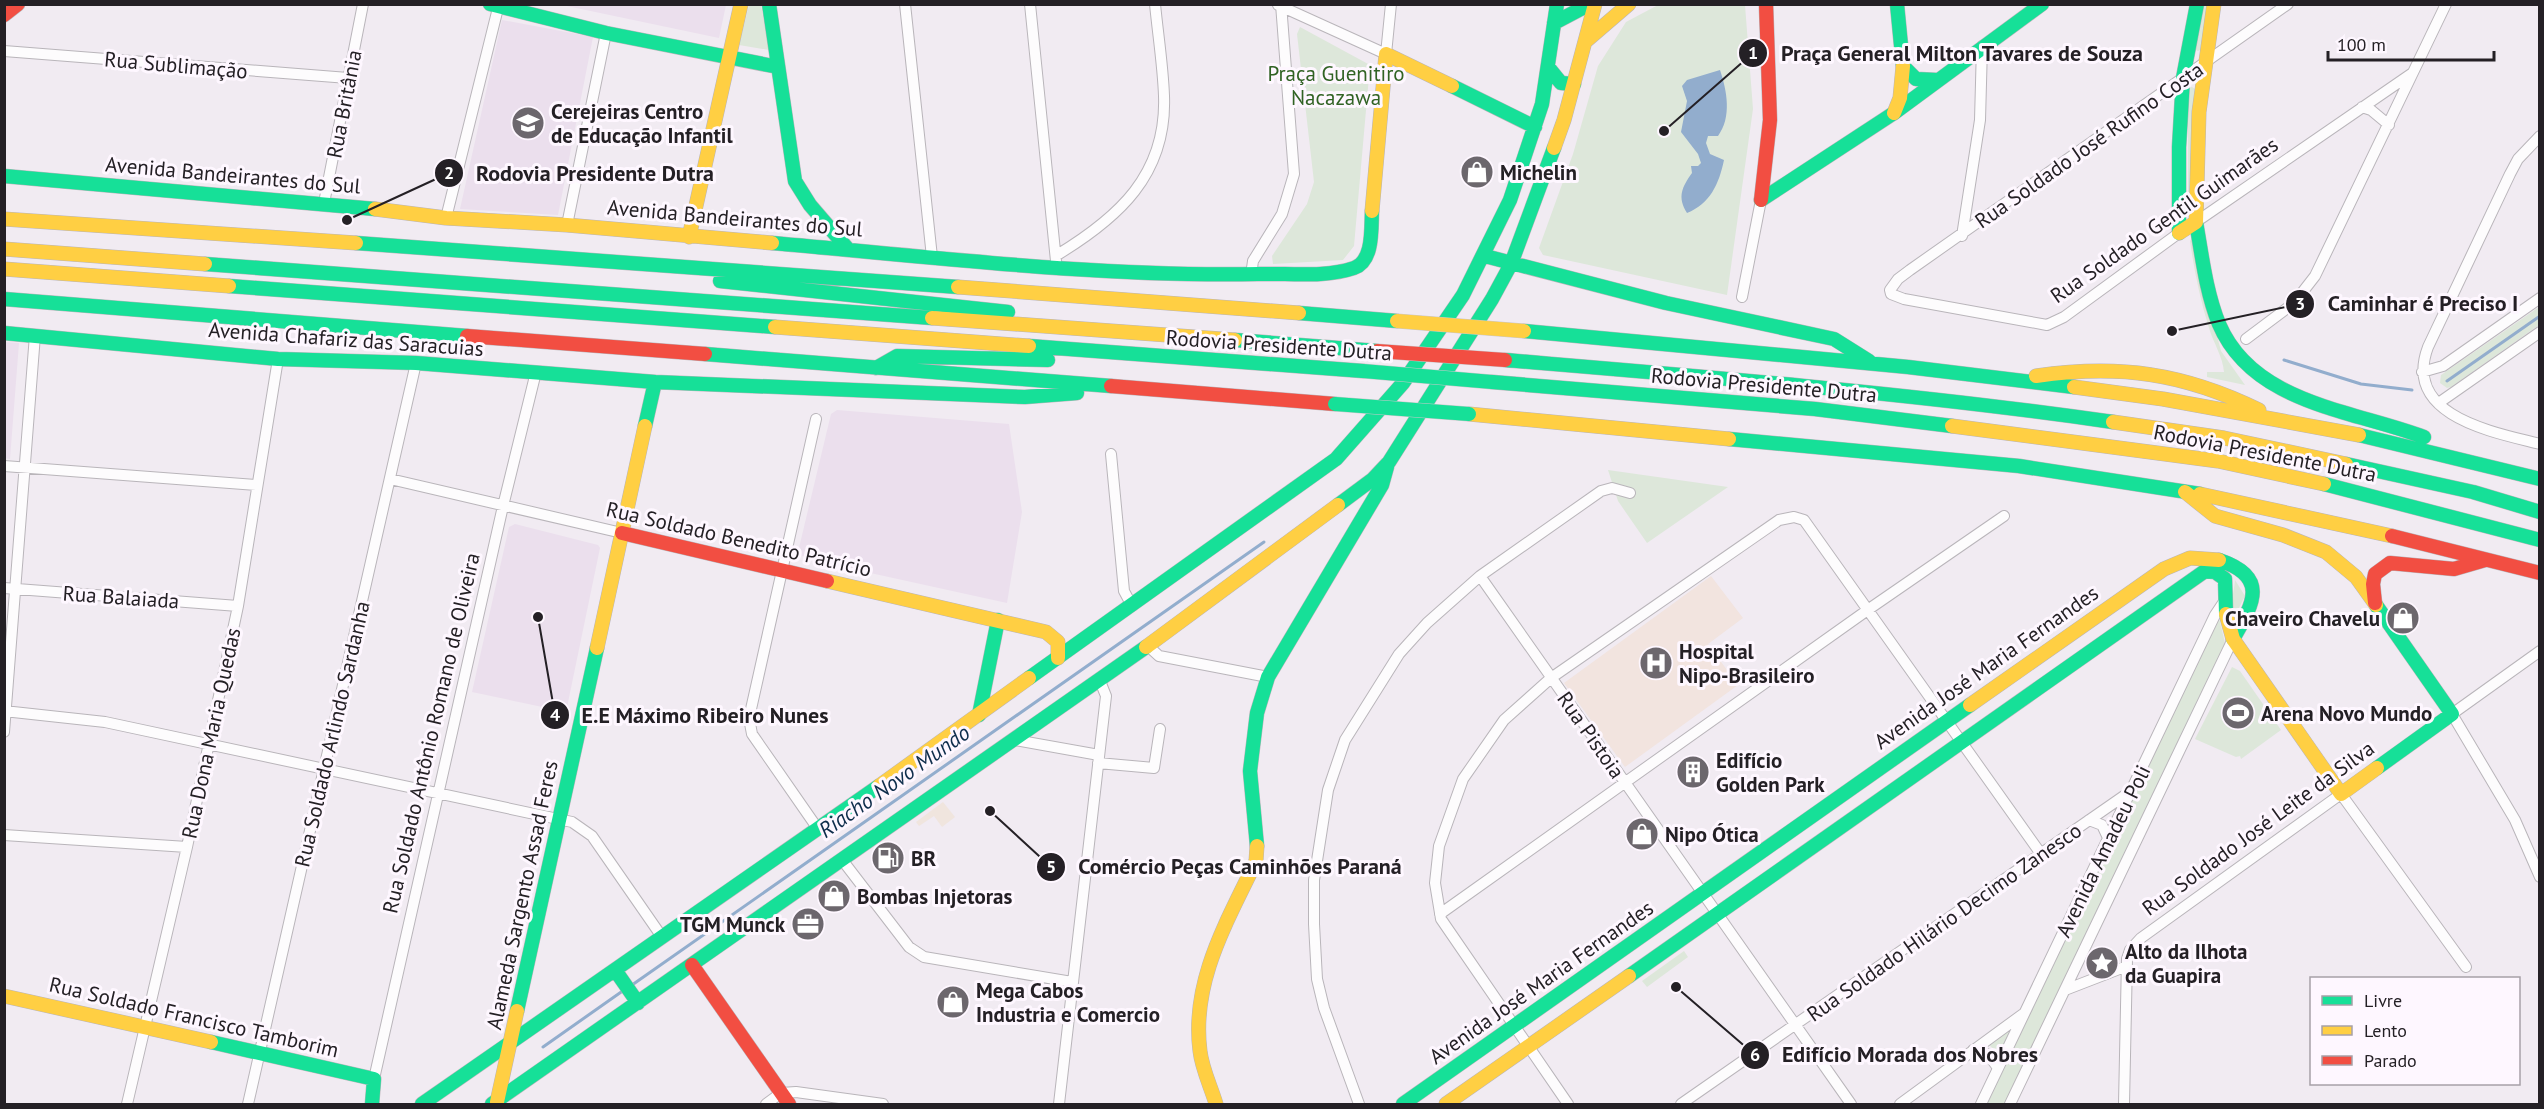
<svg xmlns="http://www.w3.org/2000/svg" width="2544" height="1109" viewBox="0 0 2544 1109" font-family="'PT Sans',sans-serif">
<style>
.commercial{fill:#f0e5de}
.built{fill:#ebdfed}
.medical{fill:#f2e4df}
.green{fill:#dde7da}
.water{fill:#92adcd}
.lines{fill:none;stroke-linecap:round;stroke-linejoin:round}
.stream{stroke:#92adcd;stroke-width:3}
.street-casing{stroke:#b9b5ba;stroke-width:12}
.fast-casing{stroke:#b9b5ba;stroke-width:15}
.slow-casing{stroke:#b9b5ba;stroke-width:15}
.jam-casing{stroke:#b9b5ba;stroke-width:15}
.street{stroke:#fdfcfd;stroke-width:10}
.fast{stroke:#16e098;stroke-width:14}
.slow{stroke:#ffcf43;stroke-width:14}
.jam{stroke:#f24e42;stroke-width:14}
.fast-bridge-casing{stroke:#cac7ca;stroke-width:15;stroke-linecap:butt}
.slow-bridge-casing{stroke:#cac7ca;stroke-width:15;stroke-linecap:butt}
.jam-bridge-casing{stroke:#cac7ca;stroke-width:15;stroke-linecap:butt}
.fast-bridge{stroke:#16e098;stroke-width:14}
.slow-bridge{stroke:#ffcf43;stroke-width:14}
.jam-bridge{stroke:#f24e42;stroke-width:14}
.labels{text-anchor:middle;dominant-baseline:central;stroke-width:6;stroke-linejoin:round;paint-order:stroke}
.street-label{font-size:21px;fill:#242025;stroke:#fef7ff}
.park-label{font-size:21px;fill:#316324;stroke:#fef7ff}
.poi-label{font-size:21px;font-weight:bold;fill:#242025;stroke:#fef7ff;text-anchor:start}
.water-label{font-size:22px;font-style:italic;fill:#0e2d4b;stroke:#fef7ff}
.leader{fill:none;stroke:#242025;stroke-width:2}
.callout-dot{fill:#242025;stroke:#fef7ff;stroke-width:2}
.mark-label{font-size:18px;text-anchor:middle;font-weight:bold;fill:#fff}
.callout-label{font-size:22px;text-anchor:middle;font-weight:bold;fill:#242025;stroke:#fef7ff;stroke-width:6;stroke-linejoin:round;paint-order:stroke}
</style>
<rect width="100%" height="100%" fill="#f1ebf2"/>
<path class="commercial" d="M943 802 955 817 942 827 934 816 919 826 916 822Z"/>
<path class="built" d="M562 5H726L719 38Z
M502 20 593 37 558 215 460 209Z
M4 342 19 343 10 459 4 458Z
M837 410 1009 424 1022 512 1007 603 834 565 802 556 798 552 831 414Z
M515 524 598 545 600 548 566 712 472 692 509 527Z"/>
<path class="medical" d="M1711 576 1743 618 1708 644 1738 685 1625 767 1564 683Z"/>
<path class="green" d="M749 5H761L769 50 739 45Z
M1658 5H1745L1753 109 1727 295 1543 255 1539 248 1573 154 1598 66 1626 22Z
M2203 5H2210L2202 49 2198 51 2194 49Z
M1300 27 1370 65 1354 246 1343 260 1273 264 1272 256 1307 204 1314 182 1297 34Z
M2192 87 2195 89 2191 206 2188 205V88Z
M2192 238 2221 351 2245 385 2207 377V372H2224C2223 357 2213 342 2209 328 2200 299 2194 270 2190 241Z
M2539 307V325L2451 387 2447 388 2440 383 2441 375Z
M1608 470 1728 487 1647 543 1618 501Z
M2235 580 2245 596 2231 624C2227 609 2234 596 2235 580Z
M2219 618 2225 643 2006 1104H1987Z
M2232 667 2240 671 2281 730 2241 759 2240 756 2236 757 2195 739Z
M1684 951 1688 957 1647 987 1642 981Z
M2011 1027 2000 1055 1989 1045Z"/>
<path class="water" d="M1720 70C1727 91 1732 117 1718 136H1708L1706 143 1710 154 1724 160C1719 184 1710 204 1687 213 1677 197 1682 187 1692 173L1691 166H1698L1701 163 1698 154 1681 132 1687 101 1682 86 1687 80Z"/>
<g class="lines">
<path class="stream" d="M2284 360 2361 384 2412 390
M2447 381 2540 316
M632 985 1264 542
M543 1047 624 990"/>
<defs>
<path id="street" d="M905 4 932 257
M1030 4 1056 261
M1278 5 1386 54 1391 4
M4 51 348 78
M2362 107 2371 110 2389 125
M2540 136 2518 159 2510 174 2428 347C2402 416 2493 432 2540 444
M324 203 363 4
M446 218 499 4
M2196 222 2411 74
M567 225 606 33
M2179 233 2064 317 2047 325 1904 299 1891 294 1890 290 1898 279 1910 270 2288 4
M1962 236 1980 120 1982 46
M1057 255C1118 218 1167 175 1164 96 1163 66 1158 35 1155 4
M1251 275 1253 261 1282 214 1294 174 1281 4
M1742 297 1761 200
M2246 339 2294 303 2315 276 2446 4
M2422 372 2443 366 2540 298
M2440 402 2540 332
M816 419 749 718 752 734 818 829
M1111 454 1124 591 1132 606
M4 466 257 485
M390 479 622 533
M1480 576 1851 1104
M4 588 238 606
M1148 646 1159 656 1268 677
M2540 651 2452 714 2515 820 2540 877
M4 711 105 722 572 822 592 836 662 937
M4 732 35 335
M1015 740 1099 755
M1098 763 1154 768 1160 729
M2089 820 2102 825 2109 840
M4 835 187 847
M843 861 909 947 924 957 1072 982
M1440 914 1869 609 2004 516
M2065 990 2127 966
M1973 1050 1988 1054 1998 1068
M374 1079 503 506 536 372
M127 1104 187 847 238 606 278 359
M248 1104 416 363
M766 1104 781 1093 796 1092 883 1104
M1059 1104 1106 696 1100 681
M1359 1104 1324 1008 1317 979 1314 924V880L1328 790 1345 740 1399 654 1427 623 1480 576 1601 491 1612 488 1630 493
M1568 1104 1441 919 1435 883 1439 846 1463 779 1504 720 1551 678 1779 520 1794 517 1804 520 2041 854
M1681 1104 2131 791
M1900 1104 2023 1014
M1981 1104 2215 615 2227 597
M2010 1104 2233 639
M2124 1104 2127 959 2130 950 2141 938 2341 794 2466 967"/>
<path id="fast" d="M490 4 606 33 778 67
M769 4 795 181 810 205 847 248
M1897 4 1903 66 1916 79 1937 80
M1554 23 1590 4
M1548 67 1561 83 1574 84
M1452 86 1535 127
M4 176 375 209
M1761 200 1894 113 2042 4
M2196 222C2202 256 2206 292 2219 324 2253 404 2353 410 2424 437
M2179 233V147L2183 78 2197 4
M356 243 958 287
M772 243C933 257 1096 277 1258 274 1288 273 1325 278 1354 268 1374 261 1371 228 1372 211
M1485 256 1666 303 1834 339 1869 361
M205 264 932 318
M720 281 1008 312
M229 286 775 327
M4 299 467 336
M1299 313 1397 321
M1524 331 1908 367 2074 387
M4 333 278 359 416 363 655 382 645 426
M1235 340 1377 351
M1029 346 1363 371
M705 354 1111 386
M1505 360C1708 377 1911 393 2113 422
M876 368 897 356 1048 360
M655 382 1025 397 1077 393
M1492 382 1815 409 1952 426
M2359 435 2540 479
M1729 439 2019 466 2200 494
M2346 464 2473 492 2540 512
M2324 484 2540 540
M1338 505 1373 479 1389 462 1492 299 1511 264 1554 148
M2219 560C2270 577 2253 604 2233 639
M2376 605 2452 714 2377 768
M1029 678 1336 459 1403 383 1463 295 1510 200 1542 104 1557 4
M979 715 998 620
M1257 846 1250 771 1257 713 1268 677 1382 485 1387 467
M615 970 638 1003
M1629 976 2205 571 2215 572 2225 579 2226 614
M517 1011 597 648
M211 1042 374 1079 372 1104
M422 1104 879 786
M492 1104 1146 647
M1403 1104 1970 705"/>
<path id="slow" d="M1586 41 1629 4
M1894 113 1900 98 1903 66
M1554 148 1564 120 1595 4
M375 209 446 218 567 225 772 243
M1372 211 1386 54 1452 86
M4 219 356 243
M2179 233 2196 222 2199 112 2214 4
M689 237 741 4
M4 249 205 264
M4 269 229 286
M958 287 1299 313
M932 318 1235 340
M775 327 1029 346
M2036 376C2119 364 2183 373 2259 410
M2074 387 2163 399 2359 435
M1469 414 1729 439
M2113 422 2224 438 2346 464
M1952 426 2218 461 2324 484
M2185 492 2215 516 2283 535 2326 552 2356 577 2376 605
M2200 494 2392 536
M827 581 1046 632 1058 642V658
M2226 614 2233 639 2341 794 2377 768
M1146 647 1338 505
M597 648 645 426
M1970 705 2164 569 2190 558 2219 560
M879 786 1029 678
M4 996 211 1042
M497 1102 517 1011
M1216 1104C1211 1087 1202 1069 1200 1051 1191 981 1227 922 1256 861L1257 846
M1446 1104 1629 976"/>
<path id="jam" d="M4 15 18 4
M1761 200 1770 120 1766 4
M467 336 705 354
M1111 386 1335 404
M622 533 827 581
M2392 536 2540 573
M2375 603 2373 584 2375 574 2390 563 2454 569 2485 560
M692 965 789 1104"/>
</defs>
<use href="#street" class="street-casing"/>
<use href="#fast" class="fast-casing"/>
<use href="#slow" class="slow-casing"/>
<use href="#jam" class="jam-casing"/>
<use href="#street" class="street"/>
<use href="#fast" class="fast"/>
<use href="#slow" class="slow"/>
<use href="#jam" class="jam"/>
<defs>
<path id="fast-bridge" d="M1363 371 1492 382
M1335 404 1469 414"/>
<path id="slow-bridge" d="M1397 321 1524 331"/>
<path id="jam-bridge" d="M1377 351 1505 360"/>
</defs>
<use href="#fast-bridge" class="fast-bridge-casing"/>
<use href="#slow-bridge" class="slow-bridge-casing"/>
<use href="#jam-bridge" class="jam-bridge-casing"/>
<use href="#fast-bridge" class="fast-bridge"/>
<use href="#slow-bridge" class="slow-bridge"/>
<use href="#jam-bridge" class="jam-bridge"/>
</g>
<defs>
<symbol id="school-disc" viewBox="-11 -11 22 22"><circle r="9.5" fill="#6c676d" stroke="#fef7ff"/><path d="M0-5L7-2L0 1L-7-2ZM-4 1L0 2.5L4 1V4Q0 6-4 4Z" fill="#fff"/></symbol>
<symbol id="shop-disc" viewBox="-11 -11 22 22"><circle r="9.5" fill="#6c676d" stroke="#fef7ff"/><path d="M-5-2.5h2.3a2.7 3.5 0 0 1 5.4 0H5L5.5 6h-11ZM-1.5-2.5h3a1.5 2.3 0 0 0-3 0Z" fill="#fff"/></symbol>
<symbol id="hospital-disc" viewBox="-11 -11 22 22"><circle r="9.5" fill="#6c676d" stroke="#fef7ff"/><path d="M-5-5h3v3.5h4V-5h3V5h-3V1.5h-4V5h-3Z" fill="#fff"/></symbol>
<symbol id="stadium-disc" viewBox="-11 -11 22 22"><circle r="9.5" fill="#6c676d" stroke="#fef7ff"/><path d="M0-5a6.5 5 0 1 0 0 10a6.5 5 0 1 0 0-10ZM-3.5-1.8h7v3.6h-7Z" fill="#fff"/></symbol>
<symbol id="building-disc" viewBox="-11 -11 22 22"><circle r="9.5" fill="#6c676d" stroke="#fef7ff"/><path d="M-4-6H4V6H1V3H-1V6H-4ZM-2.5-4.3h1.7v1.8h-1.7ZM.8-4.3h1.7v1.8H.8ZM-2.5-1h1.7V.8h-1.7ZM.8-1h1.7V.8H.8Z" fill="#fff"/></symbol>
<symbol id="fuel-disc" viewBox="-11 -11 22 22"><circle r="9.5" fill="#6c676d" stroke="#fef7ff"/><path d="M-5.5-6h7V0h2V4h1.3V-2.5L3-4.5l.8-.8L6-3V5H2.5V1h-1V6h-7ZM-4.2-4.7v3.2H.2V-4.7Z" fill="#fff"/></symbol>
<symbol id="office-disc" viewBox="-11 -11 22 22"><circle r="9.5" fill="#6c676d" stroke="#fef7ff"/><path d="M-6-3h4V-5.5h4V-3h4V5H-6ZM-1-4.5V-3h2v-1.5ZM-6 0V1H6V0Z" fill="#fff"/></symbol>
<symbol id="sight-disc" viewBox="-11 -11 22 22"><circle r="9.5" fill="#6c676d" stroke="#fef7ff"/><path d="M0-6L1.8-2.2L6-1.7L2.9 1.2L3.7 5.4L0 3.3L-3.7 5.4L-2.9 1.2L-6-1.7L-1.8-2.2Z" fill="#fff"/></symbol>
</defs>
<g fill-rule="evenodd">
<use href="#school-disc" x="509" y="104" width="38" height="38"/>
<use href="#shop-disc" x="1458" y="153" width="38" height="38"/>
<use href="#shop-disc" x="2384" y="599" width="38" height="38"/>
<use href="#hospital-disc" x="1637" y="644" width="38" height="38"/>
<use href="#stadium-disc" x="2219" y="694" width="38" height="38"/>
<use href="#building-disc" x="1674" y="753" width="38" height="38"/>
<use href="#shop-disc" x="1623" y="815" width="38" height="38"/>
<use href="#fuel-disc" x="869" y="839" width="38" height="38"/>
<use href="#shop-disc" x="815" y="877" width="38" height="38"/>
<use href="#office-disc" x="789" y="905" width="38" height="38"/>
<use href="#sight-disc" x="2083" y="944" width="38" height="38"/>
<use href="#shop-disc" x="934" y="983" width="38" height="38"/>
</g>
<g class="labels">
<g class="street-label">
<text transform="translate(176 65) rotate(5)">Rua Sublimação</text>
<text transform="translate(344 104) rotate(-79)">Rua Britânia</text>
<text transform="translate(2089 145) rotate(-35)">Rua Soldado José Rufino Costa</text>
<text transform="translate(233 175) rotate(5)">Avenida Bandeirantes do Sul</text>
<text transform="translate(735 218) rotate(5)">Avenida Bandeirantes do Sul</text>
<text transform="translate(2164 220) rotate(-35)">Rua Soldado Gentil Guimarães</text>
<text transform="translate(346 339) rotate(4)">Avenida Chafariz das Saracuias</text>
<text transform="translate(1279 345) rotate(4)">Rodovia Presidente Dutra</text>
<text transform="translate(1764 385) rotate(5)">Rodovia Presidente Dutra</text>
<text transform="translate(2265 453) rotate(11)">Rodovia Presidente Dutra</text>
<text transform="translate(739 539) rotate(13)">Rua Soldado Benedito Patrício</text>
<text transform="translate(121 597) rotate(4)">Rua Balaiada</text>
<text transform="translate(1986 667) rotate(-35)">Avenida José Maria Fernandes</text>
<text transform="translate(211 733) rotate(-78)">Rua Dona Maria Quedas</text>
<text transform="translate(431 733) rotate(-77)">Rua Soldado Antônio Romano de Oliveira</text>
<text transform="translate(332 734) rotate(-77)">Rua Soldado Arlindo Sardanha</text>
<text transform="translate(1591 735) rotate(55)">Rua Pistoia</text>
<text transform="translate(2258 828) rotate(-36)">Rua Soldado José Leite da Silva</text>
<text transform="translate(2103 851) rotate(-64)">Avenida Amadeu Poli</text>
<text transform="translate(522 895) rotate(-78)">Alameda Sargento Assad Feres</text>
<text transform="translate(1944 922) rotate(-35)">Rua Soldado Hilário Decimo Zanesco</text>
<text transform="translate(1541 982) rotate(-35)">Avenida José Maria Fernandes</text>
<text transform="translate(194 1017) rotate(13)">Rua Soldado Francisco Tamborim</text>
</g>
<g class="park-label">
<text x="1336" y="73">Praça Guenitiro<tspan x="1336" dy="24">Nacazawa</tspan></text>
</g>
<g class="poi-label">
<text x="551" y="111">Cerejeiras Centro<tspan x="551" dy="24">de Educação Infantil</tspan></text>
<text x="1500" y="172">Michelin</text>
<text x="2380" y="618" text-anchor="end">Chaveiro Chavelu</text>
<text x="1679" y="651">Hospital<tspan x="1679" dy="24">Nipo-Brasileiro</tspan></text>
<text x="2261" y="713">Arena Novo Mundo</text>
<text x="1716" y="760">Edifício<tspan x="1716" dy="24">Golden Park</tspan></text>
<text x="1665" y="834">Nipo Ótica</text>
<text x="911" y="858">BR</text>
<text x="857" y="896">Bombas Injetoras</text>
<text x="785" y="924" text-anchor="end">TGM Munck</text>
<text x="2125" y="951">Alto da Ilhota<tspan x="2125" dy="24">da Guapira</tspan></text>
<text x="976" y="990">Mega Cabos<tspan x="976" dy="24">Industria e Comercio</tspan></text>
</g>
<g class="water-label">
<text transform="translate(894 781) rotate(-35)">Riacho Novo Mundo</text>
</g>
</g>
<path class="leader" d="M1664 131L1753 53M347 220L449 173M2172 331L2300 304M538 617L555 715M990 811L1051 867M1676 987L1755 1055"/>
<g class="callout-dot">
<circle cx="1664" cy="131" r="6"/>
<circle cx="347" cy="220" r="6"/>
<circle cx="2172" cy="331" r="6"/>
<circle cx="538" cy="617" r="6"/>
<circle cx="990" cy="811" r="6"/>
<circle cx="1676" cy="987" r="6"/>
<circle cx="1753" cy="53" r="15"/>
<circle cx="449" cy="173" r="15"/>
<circle cx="2300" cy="304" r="15"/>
<circle cx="555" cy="715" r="15"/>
<circle cx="1051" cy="867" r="15"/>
<circle cx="1755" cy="1055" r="15"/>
</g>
<g class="mark-label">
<text x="1753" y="59">1</text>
<text x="449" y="179">2</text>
<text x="2300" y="310">3</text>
<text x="555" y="721">4</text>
<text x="1051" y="873">5</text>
<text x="1755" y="1061">6</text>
</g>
<g class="callout-label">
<text x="1962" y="61">Praça General Milton Tavares de Souza</text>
<text x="595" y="181">Rodovia Presidente Dutra</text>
<text x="2423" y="311">Caminhar é Preciso I</text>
<text x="705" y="723">E.E Máximo Ribeiro Nunes</text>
<text x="1240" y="874">Comércio Peças Caminhões Paraná</text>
<text x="1910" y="1062">Edifício Morada dos Nobres</text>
</g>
<rect width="2544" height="1109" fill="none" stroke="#242025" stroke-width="12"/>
<rect x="2310" y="977" width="210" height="108" fill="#fef7ff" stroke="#a7a1a8" stroke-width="1.5"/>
<rect x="2322" y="996" width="30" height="9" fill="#16e098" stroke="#a7a1a8" stroke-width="1.5"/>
<text x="2364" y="1007" font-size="18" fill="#242025">Livre</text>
<rect x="2322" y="1026" width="30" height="9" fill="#ffcf43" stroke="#a7a1a8" stroke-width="1.5"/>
<text x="2364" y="1037" font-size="18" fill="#242025">Lento</text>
<rect x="2322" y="1056" width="30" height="9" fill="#f24e42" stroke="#a7a1a8" stroke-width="1.5"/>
<text x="2364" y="1067" font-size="18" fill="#242025">Parado</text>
<path d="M2328 51v9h166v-9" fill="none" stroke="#242025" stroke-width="3"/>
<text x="2337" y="51" font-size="18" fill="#242025" stroke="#fef7ff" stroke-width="4.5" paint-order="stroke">100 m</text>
</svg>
